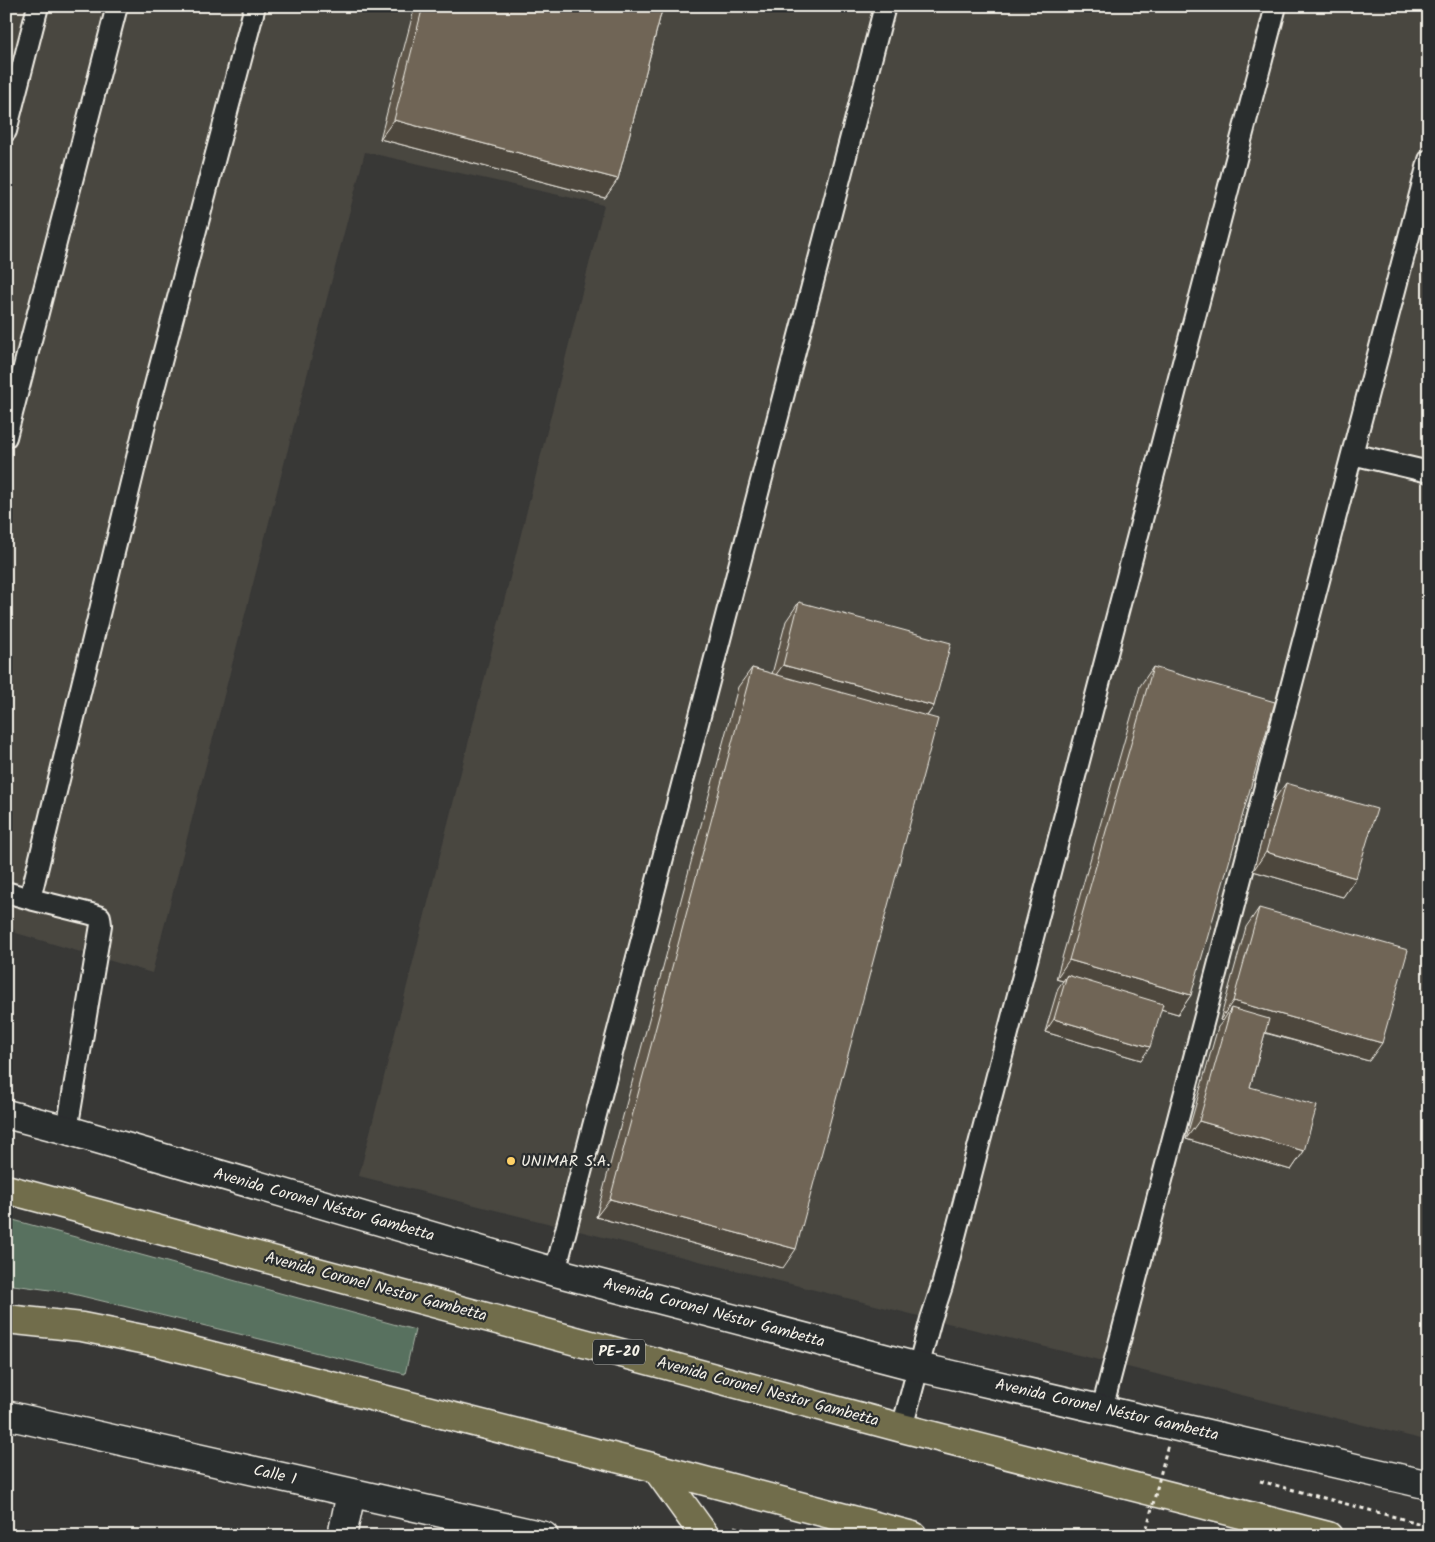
<svg xmlns="http://www.w3.org/2000/svg" width="1435" height="1542" viewBox="0 0 1435 1542" font-family="Kalam,sans-serif">
<style>
.built{fill:#484640}
.green{fill:#58715f;stroke:#a6b1a4}
.lines{fill:none;stroke-linecap:round;stroke-linejoin:round}
.service-casing{stroke:#f4f1e8;stroke-width:24}
.minor-casing{stroke:#f4f1e8;stroke-width:31}
.trunk-casing{stroke:#f4f1e8;stroke-width:31}
.path{stroke:#f4f1e8;stroke-width:3;stroke-dasharray:4 4;stroke-linecap:butt}
.service{stroke:#2a2d2e;stroke-width:20}
.minor{stroke:#2a2d2e;stroke-width:28}
.trunk{stroke:#716d4b;stroke-width:28}
.path-bridge{stroke:#f4f1e8;stroke-width:3;stroke-dasharray:4 4;stroke-linecap:butt}
.wall{fill:#5f574a;stroke:#f4f1e8}
.shaded-wall{fill:#4e473c;stroke:#f4f1e8}
.building{fill:#6f6556;stroke:#f4f1e8}
.poi-dot{fill:#ffd166;stroke:#2a2d2e;stroke-width:2}
.labels{text-anchor:middle;dominant-baseline:central;stroke-width:4.5;stroke-linejoin:round;paint-order:stroke}
.shield{fill:#2a2d2e;stroke:#b7b6b0;stroke-width:1}
.shield-label{font-size:15px;font-weight:bold;fill:#f4f1e8}
.poi-label{font-size:16px;fill:#f4f1e8;stroke:#2a2d2e;text-anchor:start}
.street-label{font-size:16px;fill:#f4f1e8;stroke:#2a2d2e}
</style>
<rect width="100%" height="100%" fill="#383836"/>
<filter id="ink" filterUnits="userSpaceOnUse"><feTurbulence type="fractalNoise" baseFrequency=".02" numOctaves="2"/><feDisplacementMap in="SourceGraphic" scale="10" xChannelSelector="R" yChannelSelector="G"/><feConvolveMatrix kernelMatrix="1 2 1 2 8 2 1 2 1" color-interpolation-filters="sRGB"/></filter>
<g filter="url(#ink)">
<path class="built" d="M6 6H1429V1441L931 1319 359 1176 604 205 365 152 152 973 16 933 6 917Z"/>
<path class="green" d="M6 1218 415 1330 405 1374 65 1292 6 1284Z"/>
<g class="lines">
<defs>
<path id="service" d="M6 131 38 6
M6 437 117 6
M1352 454 1429 472
M6 892 30 899 91 914 100 917 101 925 67 1130
M30 899 150 404 255 6
M555 1272 885 6
M1102 1409 1429 160
M902 1428 931 1319 942 1286 1276 6"/>
<path id="minor" d="M6 1114 67 1130 555 1272 918 1367 1429 1485
M6 1415 544 1536
M342 1536 351 1493"/>
<path id="trunk" d="M6 1189 902 1428 1328 1536
M6 1319 82 1327 157 1342 656 1468 913 1536
M656 1468 705 1536"/>
</defs>
<use href="#service" class="service-casing"/>
<use href="#minor" class="minor-casing"/>
<use href="#trunk" class="trunk-casing"/>
<path class="path" d="M1260 1481 1429 1526
M734 1527 772 1536"/>
<use href="#service" class="service"/>
<use href="#minor" class="minor"/>
<use href="#trunk" class="trunk"/>
<path class="path-bridge" d="M1145 1536 1168 1444"/>
</g>
<path class="wall" d="M415 6H663L618 179 605 198 380 139Z
M799 602 934 706 927 716 783 1268 596 1217 738 687 752 668 772 674 786 621Z
M1153 667 1191 995 1178 1014 1161 1009 1141 1060 1045 1032 1058 988 1063 981 1056 979 1140 686Z
M1286 783 1356 878 1343 897 1253 871 1273 801Z
M1259 908 1369 1061 1265 1033 1250 1087 1304 1151 1291 1170 1186 1139 1218 1027 1223 1021 1220 1020 1246 927Z"/>
<path class="shaded-wall" d="M394 120 618 179 605 198 380 139Z
M783 665 934 706 921 724 770 683Z
M1266 852 1356 878 1343 897 1253 871Z
M1069 960 1191 995 1178 1014 1065 981 1067 975 1063 981 1056 979Z
M1233 1001 1382 1043 1369 1061 1227 1022 1231 1008 1223 1021 1220 1020Z
M1054 1019 1150 1047 1141 1060 1045 1032Z
M1199 1121 1304 1151 1291 1170 1186 1139Z
M610 1199 796 1249 783 1268 596 1217Z"/>
<path class="building" d="M423 6H663L618 179 394 120Z
M799 602 951 643 934 706 783 665Z
M1153 667 1275 702 1191 995 1069 960Z
M752 668 938 719 796 1249 610 1199Z
M1286 783 1377 809 1356 878 1266 852Z
M1259 908 1408 950 1382 1043 1233 1001Z
M1067 975 1163 1004 1150 1047 1054 1019Z
M1231 1008 1269 1019 1250 1087 1317 1106 1304 1151 1199 1121Z"/>
</g>
<circle class="poi-dot" cx="511" cy="1161" r="5"/>
<g class="labels">
<rect class="shield" x="593" y="1339.5" width="52" height="25" rx="4"/>
<g class="shield-label">
<text x="619" y="1352">PE-20</text>
</g>
<g class="poi-label">
<text x="521" y="1161">UNIMAR S.A.</text>
</g>
<g class="street-label">
<text transform="translate(324 1205) rotate(16)">Avenida Coronel Néstor Gambetta</text>
<text transform="translate(376 1287) rotate(15)">Avenida Coronel Nestor Gambetta</text>
<text transform="translate(714 1313) rotate(15)">Avenida Coronel Néstor Gambetta</text>
<text transform="translate(768 1392) rotate(15)">Avenida Coronel Nestor Gambetta</text>
<text transform="translate(1107 1410) rotate(13)">Avenida Coronel Néstor Gambetta</text>
<text transform="translate(275 1475) rotate(13)">Calle 1</text>
</g>
</g>
<rect width="1435" height="1542" fill="none" stroke="#2a2d2e" stroke-width="25"/>
<rect x="12" y="12" width="1410" height="1517" fill="none" stroke="#f4f1e8" stroke-width="2" filter="url(#ink)"/>
</svg>
